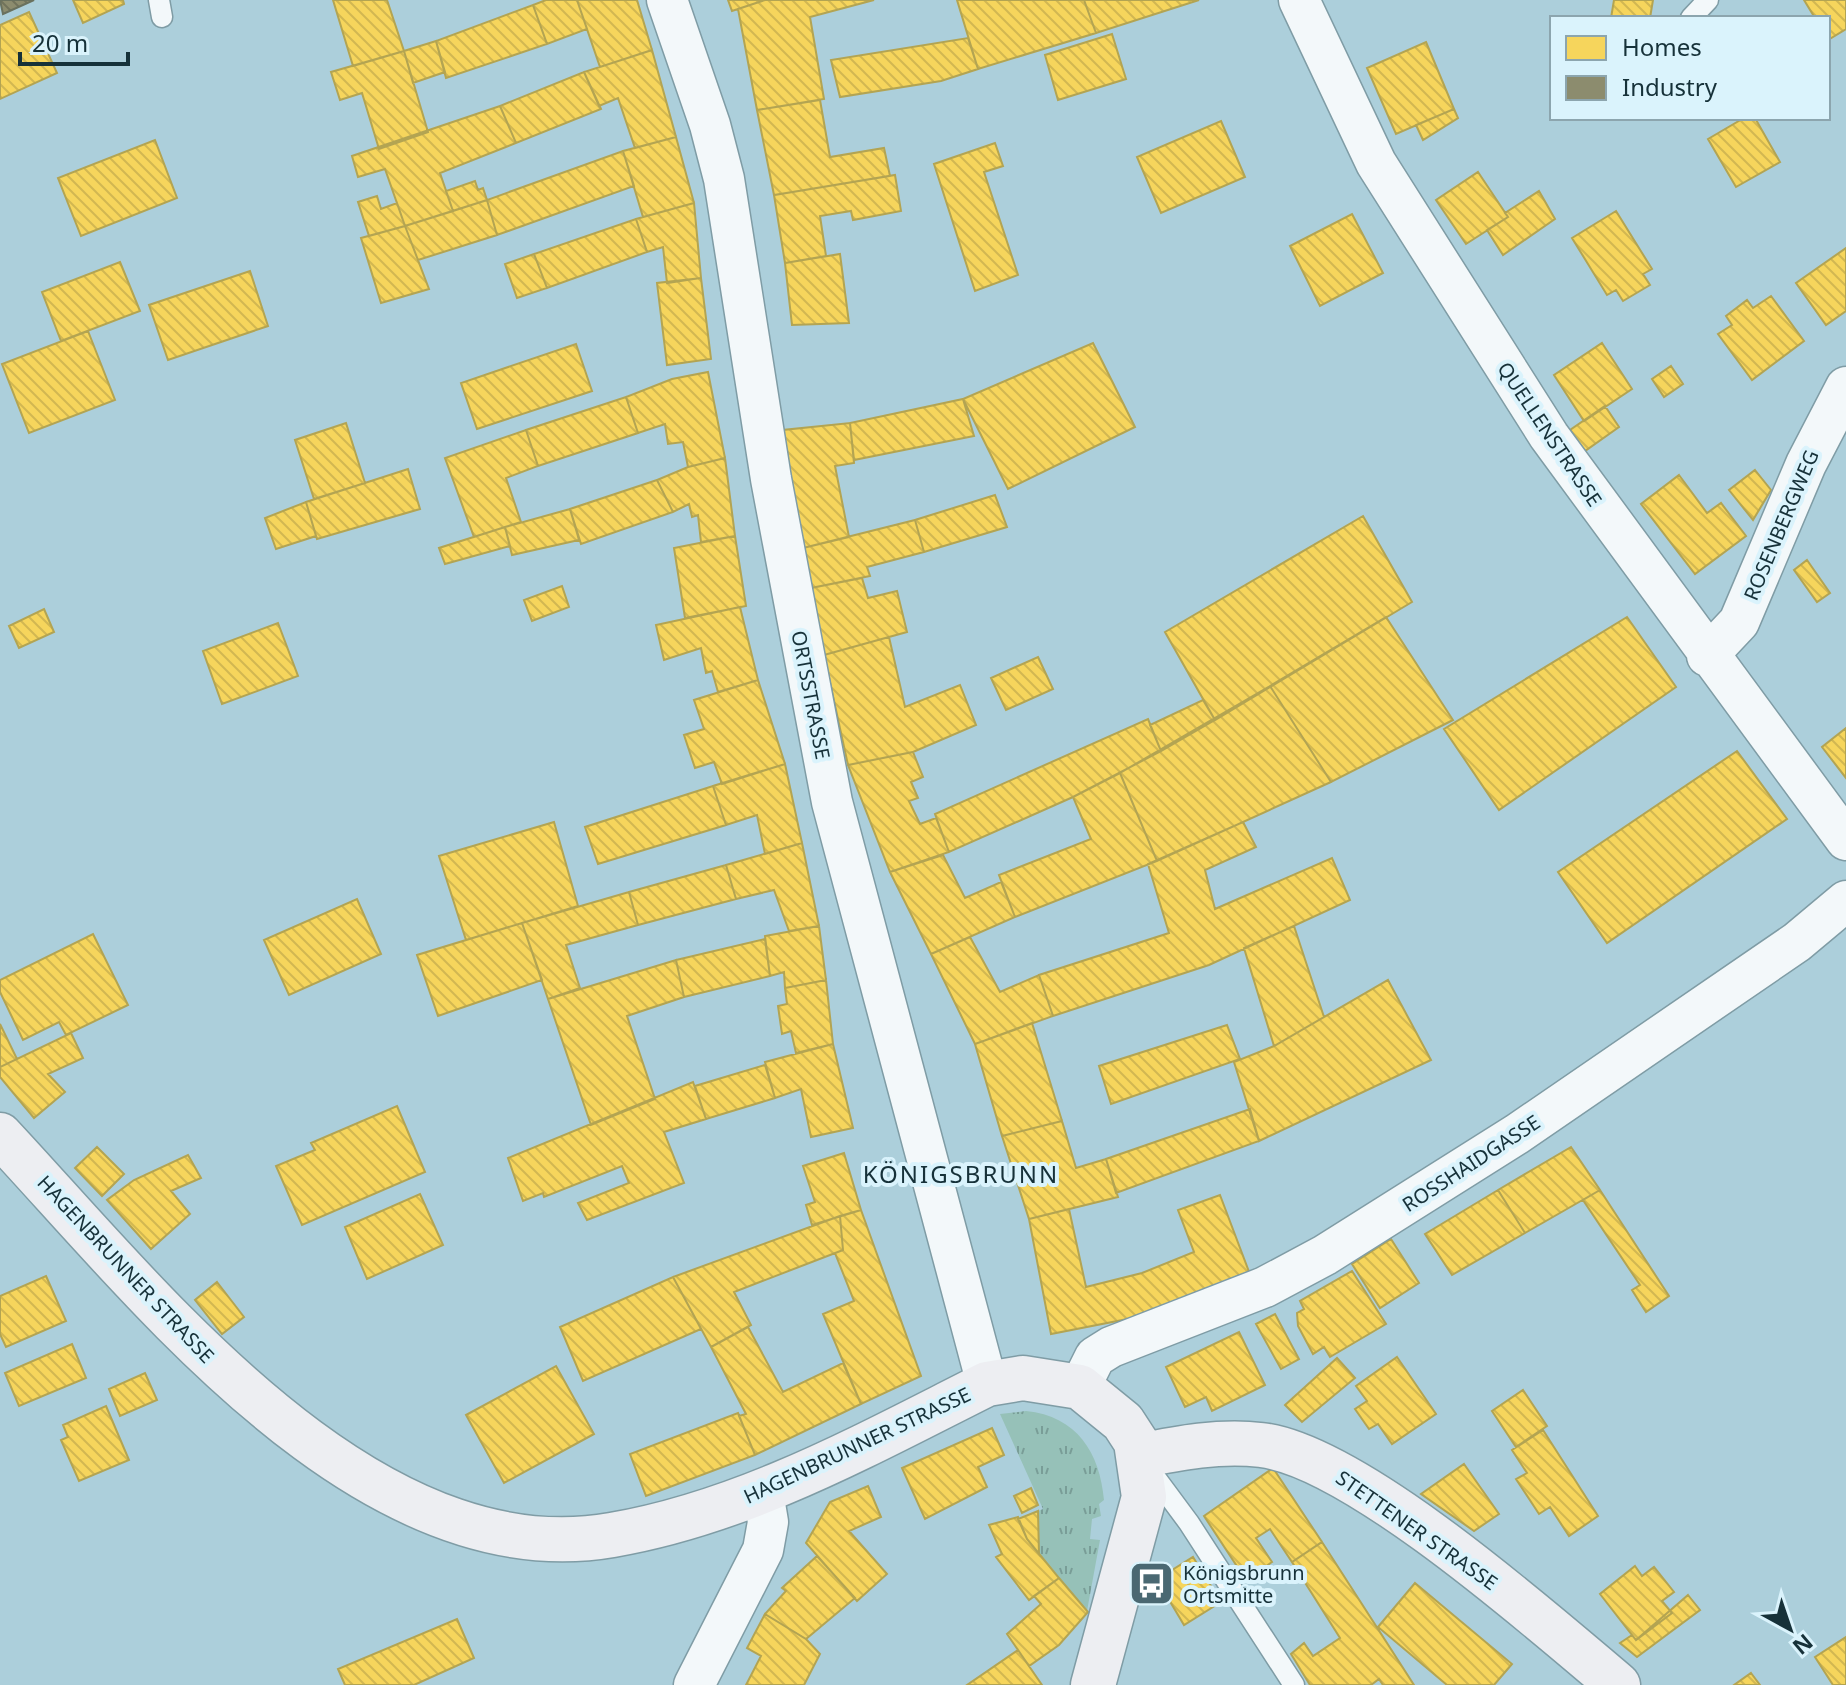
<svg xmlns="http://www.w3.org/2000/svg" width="1846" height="1685" viewBox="0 0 1846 1685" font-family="'Noto Sans',sans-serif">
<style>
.park{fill:url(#park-tufts)}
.homes{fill:url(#homes-back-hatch);stroke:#b3a452;stroke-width:2}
.industry{fill:url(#industry-back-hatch);stroke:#69715e;stroke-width:2}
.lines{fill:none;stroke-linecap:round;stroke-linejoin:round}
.lane-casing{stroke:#7f9ca5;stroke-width:23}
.street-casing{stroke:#7f9ca5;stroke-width:43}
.secondary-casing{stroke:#7f9ca5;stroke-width:47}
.lane{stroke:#f3f8fa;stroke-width:20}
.street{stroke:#f3f8fa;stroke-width:40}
.secondary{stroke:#edeef2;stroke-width:44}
.labels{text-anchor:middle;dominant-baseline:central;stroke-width:8;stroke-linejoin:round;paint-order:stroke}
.street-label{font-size:20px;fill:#163139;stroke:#daf3fc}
.poi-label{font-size:20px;fill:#163139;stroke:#daf3fc;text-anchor:start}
.quarter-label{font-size:24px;letter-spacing:2px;fill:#163139;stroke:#daf3fc}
</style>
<defs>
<pattern id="park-tufts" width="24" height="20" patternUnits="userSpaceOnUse" patternTransform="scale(2)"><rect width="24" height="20" fill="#96c1b8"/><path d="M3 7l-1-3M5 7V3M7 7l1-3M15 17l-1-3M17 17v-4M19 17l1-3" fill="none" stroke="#799d97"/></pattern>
<pattern id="homes-back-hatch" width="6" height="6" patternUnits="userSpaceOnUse" patternTransform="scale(2)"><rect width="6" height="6" fill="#f6d55c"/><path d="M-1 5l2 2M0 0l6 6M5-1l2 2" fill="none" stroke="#d2b751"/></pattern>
<pattern id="industry-back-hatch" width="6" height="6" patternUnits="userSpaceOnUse" patternTransform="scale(2)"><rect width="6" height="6" fill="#8c8c6e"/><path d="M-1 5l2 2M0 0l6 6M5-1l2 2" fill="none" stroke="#71735b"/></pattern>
</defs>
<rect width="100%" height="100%" fill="#accfdb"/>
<path class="park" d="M1026 1411C1077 1416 1100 1453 1104 1500L1099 1504 1101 1516 1092 1519 1090 1539 1100 1540 1087 1611 1039 1554 1038 1511 1043 1509 1000 1414Z"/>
<path class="homes" d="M73 0H123L124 4 83 23Z
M333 0H387L404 51 353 66Z
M546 0H577L587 29 547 44 533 5Z
M577 0H637L652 50 600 67Z
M728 0H765L732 11Z
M765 0H874L810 17 824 99 757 110 738 9Z
M957 0H1084L1096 33 978 69Z
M1084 0H1199L1096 33Z
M1614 0H1653L1650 18H1611Z
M1804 0H1846V29L1828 40V18H1815Z
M533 5 547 44 446 78 436 41Z
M29 12 57 73 0 99V25Z
M1112 34 1126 79 1058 100 1045 55Z
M968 38 978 69 941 81 840 97 831 60Z
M436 41 445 72 413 83 404 51Z
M1426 42 1454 109 1396 134 1367 68Z
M652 50 676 137 635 148 618 98 599 106 584 72Z
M404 51 428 132 379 149 362 93 340 100 331 72Z
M584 72 601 109 516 143 500 106Z
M820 100 830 157 884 148 890 176 774 195 757 110Z
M500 106 516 143 440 173 453 211 405 226 385 169 358 177 352 156Z
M1454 109 1458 118 1423 140 1416 125Z
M1744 118H1755L1780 162 1736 187 1708 139Z
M1221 121 1245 177 1161 213 1137 157Z
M676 137 694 203 643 217 623 151Z
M155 140 177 198 81 236 58 178Z
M995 143 1003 166 984 172 1018 275 975 291 934 164Z
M623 151 634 186 497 235 487 200Z
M1478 172 1508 217 1466 244 1436 200Z
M895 175 901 211 853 220 851 211 820 216 826 256 785 263 774 195Z
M475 181 478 190 483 188 487 200 453 211 446 191Z
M1539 191 1555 219 1503 255 1487 230 1508 217 1505 213Z
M377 196 381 209 397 203 405 226 369 236 358 202Z
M487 200 497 235 418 260 405 226Z
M694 203 701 278 667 283 663 247 647 252 636 219Z
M1616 211 1652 269 1643 274 1650 285 1623 301 1616 290 1607 295 1572 238Z
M1352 214 1383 273 1320 306 1290 246Z
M636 219 647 252 547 288 534 254Z
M405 226 429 289 381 303 361 238Z
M1846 248V311L1826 325 1796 283Z
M534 254 547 288 517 298 505 264Z
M840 254 849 323 792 325 785 263Z
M120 262 140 311 61 341 42 292Z
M250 271 268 326 168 360 149 305Z
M701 278 711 359 667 365 657 283Z
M1771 296 1804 341 1752 380 1718 334 1732 325 1726 316 1747 300 1753 308Z
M88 331 115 400 29 433 2 364Z
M1093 343 1135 427 1008 489 963 399Z
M1602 343 1632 389 1584 421 1554 375Z
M576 344 592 391 477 429 461 383Z
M1671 366 1683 384 1664 397 1652 379Z
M708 372 725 458 688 467 683 442 668 444 665 424 638 433 626 397 672 379Z
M626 397 638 433 538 466 526 430Z
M963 399 974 436 854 460 850 423Z
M1605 406 1619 427 1585 451 1570 430Z
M346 423 365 483 314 499 295 440Z
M850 423 854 463 835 466 849 537 803 548 783 430Z
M526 430 538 466 506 478 521 522 474 537 445 458Z
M725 458 735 536 701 542 698 515 692 517 689 504 673 512 657 480 688 467Z
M408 469 420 509 317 539 306 502Z
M1755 470 1771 490 1753 520 1729 490Z
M1679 475 1707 513 1721 503 1746 536 1695 574 1641 504Z
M657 480 673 512 581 544 570 509Z
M995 495 1007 527 924 552 915 520Z
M306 502 316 536 276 549 265 518Z
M570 509 579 540 512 555 505 527Z
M1363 516 1412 602 1215 720 1165 632Z
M915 520 924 552 867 567 870 576 811 588 803 548Z
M505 527 510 546 445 564 439 548Z
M735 536 746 606 685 618 674 548Z
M1807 560 1830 593 1817 602 1794 570Z
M862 578 868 598 897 591 907 632 824 655 811 588Z
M562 586 569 607 532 621 524 600Z
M740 607 758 680 718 692 712 671 706 673 701 648 664 660 656 625Z
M44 609 54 632 19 648 9 626Z
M1386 617 1453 720 1331 782 1270 686Z
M1627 617 1676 687 1499 810 1444 729Z
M278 623 298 676 222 704 203 651Z
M889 637 905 707 960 685 976 725 913 752 848 765 824 655Z
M1038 657 1053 689 1006 710 991 678Z
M758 680 785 764 722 784 714 762 695 768 684 735 704 729 694 700Z
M1270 686 1331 782 1157 861 1120 773Z
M1203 700 1215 720 1161 751 1150 725Z
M1148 719 1161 751 1073 797 949 852 935 814Z
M1846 728V778L1822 747Z
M1737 751 1787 819 1607 943 1558 872Z
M913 752 923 777 911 782 918 798 909 801 920 824 936 818 949 852 890 872 848 765Z
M785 764 802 843 765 854 757 815 726 825 713 786Z
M1120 773 1157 861 1015 917 999 875 1091 839 1073 797Z
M713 786 726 825 598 864 585 827Z
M554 822 578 906 466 940 439 856Z
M1243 822 1256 847 1205 870 1215 909 1332 858 1350 900 1209 965 1053 1016 1039 975 1169 933 1148 864Z
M802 843 819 926 789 931 774 890 736 899 726 865Z
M943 855 965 898 1001 882 1015 917 931 954 890 872Z
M726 865 736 899 638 925 629 892Z
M629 892 638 925 566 945 580 988 548 999 522 923Z
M357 899 381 954 289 995 264 940Z
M522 923 542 980 438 1016 417 955Z
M819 926 826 980 785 988 784 972 770 976 765 936Z
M1294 926 1324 1017 1274 1046 1244 948Z
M93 934 128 1005 66 1035 59 1022 23 1040 0 992V980Z
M970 937 1000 992 1039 975 1053 1016 975 1044 931 954Z
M765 939 770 976 684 997 676 960Z
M676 960 684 997 627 1016 655 1099 591 1125 548 999Z
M826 980 833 1044 796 1053 791 1031 782 1034 778 1006 787 1004 785 988Z
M1388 980 1431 1060 1259 1141 1234 1062 1274 1046Z
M1032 1023 1062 1121 1002 1136 975 1044Z
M0 1024 17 1059 0 1067Z
M1227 1025 1240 1059 1111 1104 1099 1066Z
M71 1033 83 1058 48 1074 65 1092 34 1118 0 1077V1067Z
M833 1044 853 1128 811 1137 801 1089 775 1098 765 1062Z
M765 1065 775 1098 706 1119 695 1086Z
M693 1082 706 1119 664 1132 684 1183 587 1220 578 1203 629 1183 622 1166 544 1197 543 1193 523 1201 508 1158Z
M397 1106 425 1172 302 1225 276 1166 315 1150 311 1143Z
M1250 1109 1259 1141 1116 1193 1106 1159Z
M1062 1121 1076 1168 1106 1159 1118 1197 1029 1219 1002 1136Z
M97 1147 124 1174 102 1196 75 1168Z
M1571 1147 1600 1190 1525 1233 1498 1190Z
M844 1153 861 1210 812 1225 806 1205 815 1202 803 1166Z
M188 1155 201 1178 171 1191 190 1214 151 1249 107 1200 134 1180Z
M1498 1190 1525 1233 1452 1275 1425 1234Z
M1600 1190 1669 1296 1646 1312 1632 1290 1640 1285 1583 1200Z
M420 1194 443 1245 367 1279 345 1227Z
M1220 1195 1251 1277 1158 1313 1051 1334 1029 1219 1069 1209 1086 1287 1142 1273 1194 1252 1178 1210Z
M861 1210 921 1376 861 1404 823 1314 854 1301 835 1253 843 1250 840 1216Z
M840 1216 843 1250 734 1292 751 1325 711 1347 673 1277Z
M1391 1239 1419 1283 1380 1308 1352 1264Z
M1352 1271 1386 1324 1330 1357 1324 1347 1313 1354 1298 1326 1297 1313 1304 1309 1300 1301Z
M46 1276 66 1321 6 1347 0 1334V1296Z
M673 1277 701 1329 583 1381 560 1327Z
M217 1282 244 1317 222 1334 195 1300Z
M1275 1314 1299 1359 1281 1369 1256 1324Z
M748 1327 783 1392 843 1363 861 1404 755 1455 739 1416 746 1414 711 1347Z
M1239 1332 1265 1385 1212 1411 1206 1397 1185 1407 1166 1367Z
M72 1344 86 1378 19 1406 5 1373Z
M1397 1357 1436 1414 1392 1444 1378 1424 1369 1429 1355 1409 1367 1401 1356 1386Z
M1337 1358 1355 1378 1302 1422 1285 1405Z
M556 1366 594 1434 504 1483 466 1415Z
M145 1373 157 1400 120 1416 109 1389Z
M1523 1390 1547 1426 1516 1447 1492 1411Z
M106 1406 129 1460 79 1481 61 1440 68 1437 63 1425Z
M738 1413 755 1455 646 1496 630 1454Z
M992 1428 1004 1455 978 1467 987 1487 925 1519 902 1468Z
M1543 1430 1598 1516 1569 1536 1550 1507 1539 1514 1516 1479 1527 1473 1512 1450Z
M1464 1464 1499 1514 1474 1531 1421 1494Z
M1273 1468 1322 1542 1292 1562 1270 1529 1256 1538 1272 1562 1246 1580 1204 1516Z
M868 1486 881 1517 849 1531 887 1574 857 1601 806 1543 830 1502Z
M1031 1488 1038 1505 1022 1513 1014 1496Z
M1038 1511 1039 1554 1027 1539 1018 1519Z
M1018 1517 1027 1539 1059 1578 1029 1600 996 1557 1002 1554 989 1525Z
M1322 1542 1414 1685H1383L1379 1679 1371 1685H1310L1291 1654 1304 1643 1313 1656 1340 1638 1292 1562Z
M817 1556 855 1598 806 1639 765 1614 786 1591 782 1588Z
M1193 1557 1221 1602 1184 1625 1162 1588 1164 1575Z
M1635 1566 1642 1576 1654 1567 1674 1592 1662 1601 1672 1613 1636 1640 1600 1594Z
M1059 1578 1088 1612 1059 1645 1029 1666 1007 1634 1041 1604 1034 1596Z
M1415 1583 1512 1664 1494 1685H1447L1378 1627Z
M1688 1595 1700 1610 1637 1657 1620 1643 1632 1635 1636 1640Z
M765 1614 806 1639 820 1654 804 1685H746L761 1656 747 1648Z
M457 1619 474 1658 414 1685H345L338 1669Z
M1846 1637V1685H1833L1815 1657Z
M1018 1650 1042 1685H967Z
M1751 1673 1760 1685H1734Z"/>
<path class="industry" d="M0 0H34L3 14Z"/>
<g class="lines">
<defs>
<path id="lane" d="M159 0 162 17
M1691 18 1708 0
M1149 1469 1189 1523 1294 1685"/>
<path id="street" d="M667 0 710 125 724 179 771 479 832 802 987 1384
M1299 0 1376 163 1549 436 1846 840
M1707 656 1739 622 1806 464 1846 387
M1080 1387 1095 1357 1111 1347 1265 1287 1325 1255 1517 1134 1797 942 1846 901
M694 1685 763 1550 768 1522 763 1492"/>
<path id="secondary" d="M0 1135C148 1293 367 1578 612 1535 746 1512 867 1444 987 1384L1023 1378 1080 1387 1123 1422 1136 1442 1144 1497 1093 1685
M1139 1456C1179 1448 1220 1440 1261 1445 1354 1455 1542 1621 1618 1685"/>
</defs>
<use href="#lane" class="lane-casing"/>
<use href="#street" class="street-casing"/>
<use href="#secondary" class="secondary-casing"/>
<use href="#lane" class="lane"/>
<use href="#street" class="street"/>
<use href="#secondary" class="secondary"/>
</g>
<defs>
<symbol id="bus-square" viewBox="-11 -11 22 22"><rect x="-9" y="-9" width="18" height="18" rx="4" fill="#4a6872" stroke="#daf3fc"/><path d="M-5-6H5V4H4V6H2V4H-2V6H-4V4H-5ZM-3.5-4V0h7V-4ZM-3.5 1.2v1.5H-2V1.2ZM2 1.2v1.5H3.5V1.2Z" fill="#fff"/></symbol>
</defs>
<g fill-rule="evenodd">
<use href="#bus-square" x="1126" y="1558" width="51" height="51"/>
</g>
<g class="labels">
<g class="street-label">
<text transform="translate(1550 434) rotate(56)">QUELLENSTRASSE</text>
<text transform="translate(1781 525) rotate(-67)">ROSENBERGWEG</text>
<text transform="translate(811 695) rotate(79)">ORTSSTRASSE</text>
<text transform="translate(1471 1163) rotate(-33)">ROSSHAIDGASSE</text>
<text transform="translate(126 1269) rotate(47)">HAGENBRUNNER STRASSE</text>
<text transform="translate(857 1445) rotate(-25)">HAGENBRUNNER STRASSE</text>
<text transform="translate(1417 1530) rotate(35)">STETTENER STRASSE</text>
</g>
<g class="poi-label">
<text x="1183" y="1572">Königsbrunn<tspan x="1183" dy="23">Ortsmitte</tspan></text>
</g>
<g class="quarter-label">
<text x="961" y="1173">KÖNIGSBRUNN</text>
</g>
</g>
<rect x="1550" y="16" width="280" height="104" fill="#daf3fc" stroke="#8ca5ae" stroke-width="2"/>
<rect x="1566" y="36" width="40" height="24" fill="#f6d55c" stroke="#8ca5ae" stroke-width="2"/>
<text x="1622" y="56" font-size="24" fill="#163139">Homes</text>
<rect x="1566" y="76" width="40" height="24" fill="#8c8c6e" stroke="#8ca5ae" stroke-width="2"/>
<text x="1622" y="96" font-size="24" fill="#163139">Industry</text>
<g transform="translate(1790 1629) rotate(140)" stroke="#daf3fc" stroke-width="6" paint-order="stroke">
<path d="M0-6L14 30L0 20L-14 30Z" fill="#163139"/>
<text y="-12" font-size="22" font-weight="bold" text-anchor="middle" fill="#163139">N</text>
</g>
<path d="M20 52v12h108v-12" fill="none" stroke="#163139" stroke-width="4"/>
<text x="32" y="52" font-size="24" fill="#163139" stroke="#daf3fc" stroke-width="6" paint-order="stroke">20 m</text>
</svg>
